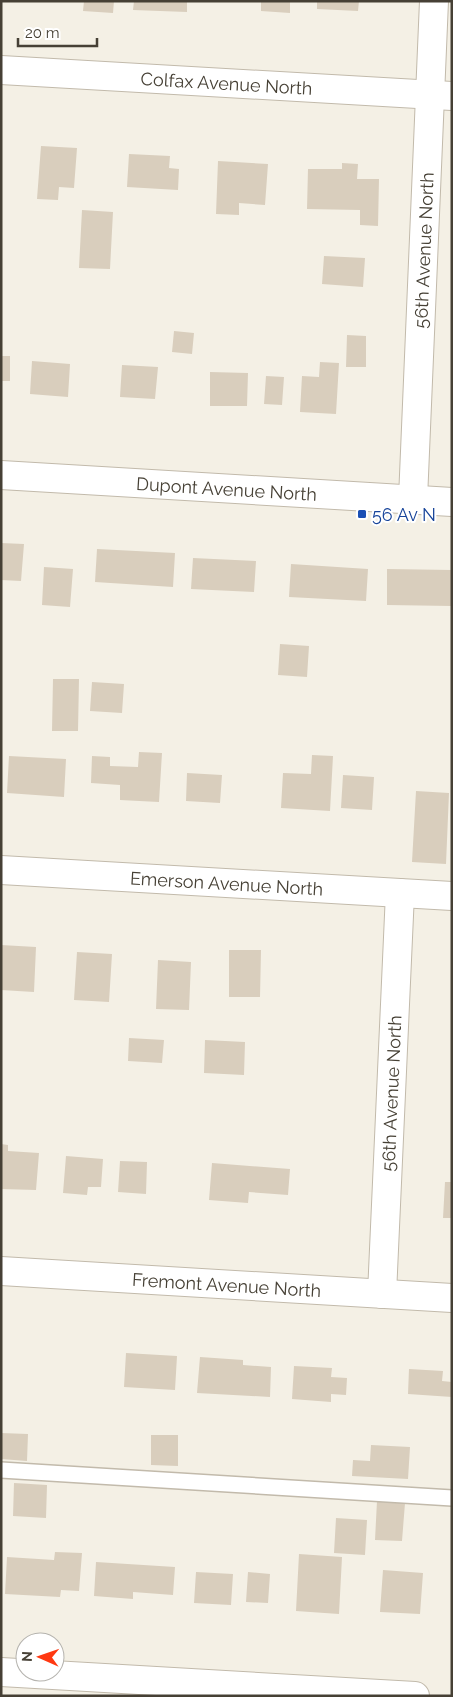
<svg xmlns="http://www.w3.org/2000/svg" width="453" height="1697" viewBox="0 0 453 1697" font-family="Raleway,sans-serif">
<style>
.building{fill:#d9cebd}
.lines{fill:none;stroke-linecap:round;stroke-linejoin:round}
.service-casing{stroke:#c2baab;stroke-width:18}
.minor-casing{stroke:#c2baab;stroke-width:30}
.service{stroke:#fff;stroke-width:15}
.minor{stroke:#fff;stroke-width:28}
.transit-dot{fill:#1a4fb4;stroke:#fff;stroke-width:2}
.labels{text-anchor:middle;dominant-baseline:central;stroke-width:4;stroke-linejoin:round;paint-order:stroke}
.street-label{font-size:18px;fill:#464035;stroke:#fff}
.transit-label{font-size:18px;fill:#164399;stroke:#fff;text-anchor:start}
</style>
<rect width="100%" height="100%" fill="#f4f0e5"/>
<path class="building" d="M84 1H114L113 13 83 11Z
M134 1H187V12L133 10Z
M261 1H290V13L261 11Z
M317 1H359L358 11 317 9Z
M41 146 77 148 74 188 59 187 58 200 37 199Z
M129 154 170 156 169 168 179 169 178 190 127 187Z
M218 161 268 164 265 205 239 203V215L216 214Z
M342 163 358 164 357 179H379L378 226 360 225V210L307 209 308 169H342Z
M82 210 113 212 110 269 79 268Z
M324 256 365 258 363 287 322 284Z
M174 331 194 333 192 354 172 352Z
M347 335 366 336V367H346Z
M1 356H10V381H1Z
M32 361 70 364 68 397 30 394Z
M320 362 339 363 336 414 300 412 302 376 319 377Z
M122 365 158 367 155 399 120 397Z
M210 372 248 373 247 406H210Z
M266 376 284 377 282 405 264 404Z
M1 543 24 544 21 581 1 580Z
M97 549 175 553 173 587 95 582Z
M193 558 256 561 254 592 191 589Z
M291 564 368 569 366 601 289 597Z
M44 567 73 569 70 607 42 605Z
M387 569 452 570V606L387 605Z
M280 644 309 646 307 677 278 675Z
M53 679H79L78 731H52Z
M92 682 124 684 122 713 90 711Z
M139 752 162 753 159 802 120 800V785L91 783 92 756 110 757V766L138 767Z
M312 755 333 756 330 811 281 808 283 773 311 774Z
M9 756 66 759 64 797 7 793Z
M187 773 222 775 220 803 186 801Z
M343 775 374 777 372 810 341 808Z
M416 791 449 793 446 864 412 862Z
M1 945 36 947 34 992 1 990Z
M229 950H261L260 997H229Z
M77 952 112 954 109 1002 74 1000Z
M158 960 191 962 189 1010 156 1009Z
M129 1038 164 1040 162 1063 128 1061Z
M205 1040 245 1042 244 1075 204 1073Z
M1 1144 8 1145V1151L39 1153 36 1190 1 1189Z
M66 1156 103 1159 101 1187H88L87 1195 63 1193Z
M120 1161 147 1162 146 1194 118 1192Z
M212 1163 290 1169 288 1195 249 1192 248 1203 209 1200Z
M445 1182H452V1218H443Z
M126 1353 177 1356 175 1390 124 1387Z
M200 1357 243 1360V1365L271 1367 270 1397 197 1393Z
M294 1366 332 1368 331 1377 347 1378 346 1395 331 1394V1402L292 1399Z
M409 1369 443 1371 442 1381 452 1382V1397L408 1394Z
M1 1433 28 1434 27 1461 1 1459Z
M151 1435H178V1466L151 1465Z
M371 1445 410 1447 408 1479 352 1476 353 1460 370 1461Z
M14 1483 47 1485 46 1518 13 1516Z
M377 1501 405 1503 402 1541 375 1540Z
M336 1518 367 1520 365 1555 334 1553Z
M55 1552 82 1553 79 1591 61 1590 60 1597 5 1594 7 1557 54 1560Z
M299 1554 342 1557 339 1614 296 1611Z
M96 1562 175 1567 173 1595 133 1592V1599L94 1596Z
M383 1570 423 1573 420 1614 380 1612Z
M196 1572 233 1574 231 1605 194 1603Z
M248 1572 270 1574 268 1603 246 1602Z"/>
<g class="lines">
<defs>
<path id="service" d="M1 1470 452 1498"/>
<g id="minor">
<path id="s1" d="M1 70 452 96"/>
<path id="s2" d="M1 475 452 502"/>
<path id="s3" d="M413 499 434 1"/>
<path id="s4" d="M1 870 452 896"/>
<path id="s5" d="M1 1271 452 1298"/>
<path id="s6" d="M382 1294 400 893"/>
<path d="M1 1672 415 1696"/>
</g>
</defs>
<use href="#service" class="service-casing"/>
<use href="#minor" class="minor-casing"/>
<use href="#service" class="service"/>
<use href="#minor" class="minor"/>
</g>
<rect class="transit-dot" x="357" y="509" width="10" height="10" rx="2.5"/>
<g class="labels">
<g class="street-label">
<text stroke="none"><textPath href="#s1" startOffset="226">Colfax Avenue North</textPath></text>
<text stroke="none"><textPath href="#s3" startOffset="249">56th Avenue North</textPath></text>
<text stroke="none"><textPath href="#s2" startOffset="226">Dupont Avenue North</textPath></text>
<text stroke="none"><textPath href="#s4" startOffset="226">Emerson Avenue North</textPath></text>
<text stroke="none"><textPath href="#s6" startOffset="201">56th Avenue North</textPath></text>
<text stroke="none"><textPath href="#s5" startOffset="226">Fremont Avenue North</textPath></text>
</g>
<g class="transit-label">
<text x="372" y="514">56 Av N</text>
</g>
</g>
<rect width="453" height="1697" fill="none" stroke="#464035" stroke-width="5"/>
<g transform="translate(40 1657) rotate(272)"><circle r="24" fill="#ffffff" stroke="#b5b3ae"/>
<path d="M0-4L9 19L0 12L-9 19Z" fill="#ff3811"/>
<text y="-8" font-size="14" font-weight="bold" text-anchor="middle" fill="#464035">N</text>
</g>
<path d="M18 38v8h79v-8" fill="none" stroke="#464035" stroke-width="2.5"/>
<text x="25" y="38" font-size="15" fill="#464035" stroke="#ffffff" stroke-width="4" paint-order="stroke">20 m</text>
</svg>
